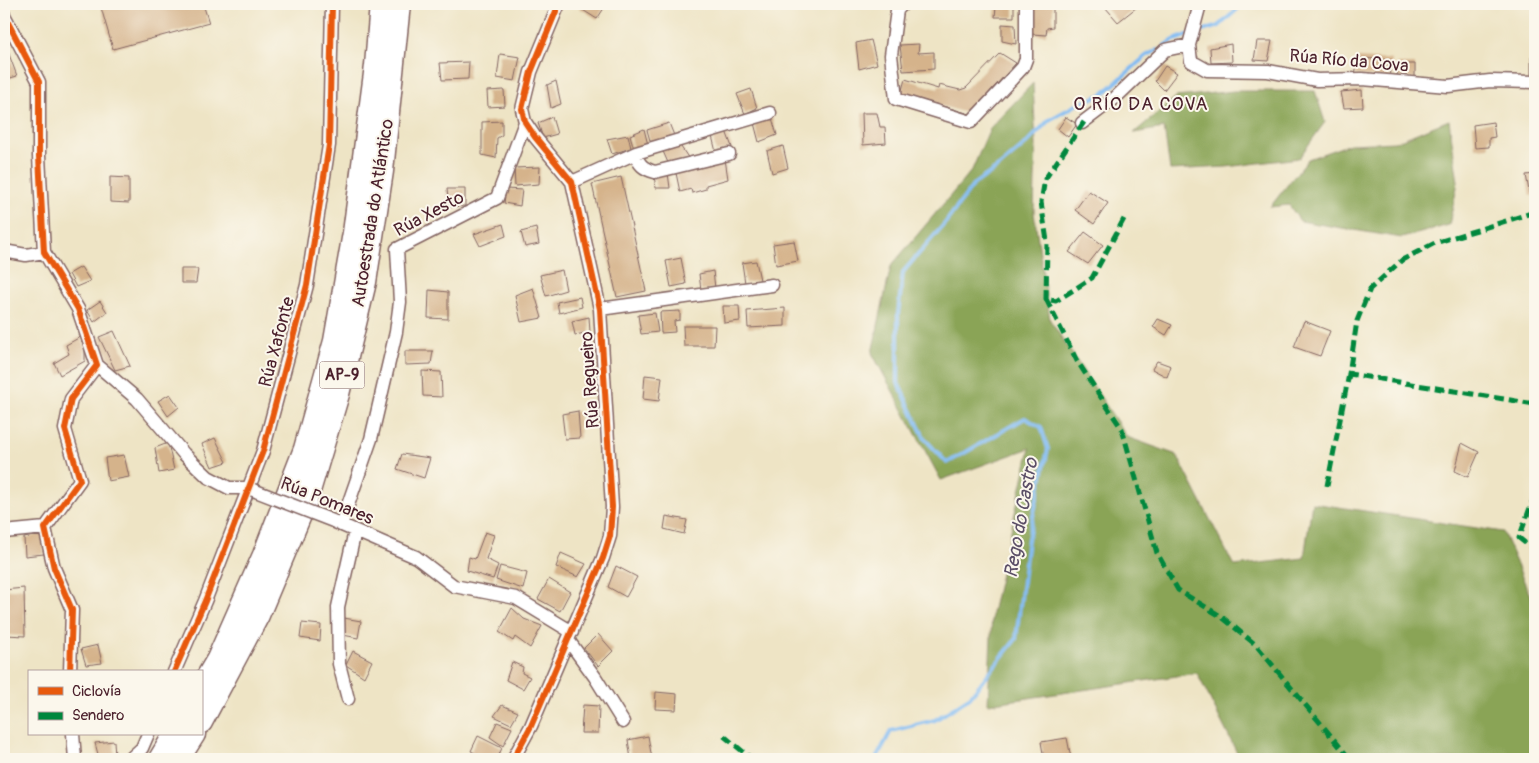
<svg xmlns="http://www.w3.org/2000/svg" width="1539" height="763" viewBox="0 0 1539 763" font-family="Pangolin,sans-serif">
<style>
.forest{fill:#8aa456;stroke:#6a6240}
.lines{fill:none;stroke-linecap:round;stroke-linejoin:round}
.stream{stroke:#82bcf3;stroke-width:4}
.building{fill:#d5b38b}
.minor-casing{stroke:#836461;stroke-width:15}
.motorway-casing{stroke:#836461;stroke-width:25}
.minor{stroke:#fff;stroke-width:12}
.motorway{stroke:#fff;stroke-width:22}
.minor-bridge-casing{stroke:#836461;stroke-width:15;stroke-linecap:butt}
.minor-bridge{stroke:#fff;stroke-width:12}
.quiet{stroke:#00873e;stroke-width:5;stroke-dasharray:10 5;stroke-linecap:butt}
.cycleway-casing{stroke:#fbf7ec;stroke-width:9}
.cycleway{stroke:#e8590c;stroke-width:6}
.labels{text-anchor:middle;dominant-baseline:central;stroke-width:4;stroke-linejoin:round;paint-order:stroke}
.shield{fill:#fbf7ec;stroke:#7f6065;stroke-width:1}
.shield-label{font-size:16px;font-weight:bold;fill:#4a1f2b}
.street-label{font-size:18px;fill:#4a1f2b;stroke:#fbf7ec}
.neighbourhood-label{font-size:19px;letter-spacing:1px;fill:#4a1f2b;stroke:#fbf7ec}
.water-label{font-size:19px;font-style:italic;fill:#5b4e67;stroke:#fbf7ec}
</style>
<rect width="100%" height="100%" fill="#fbf7ec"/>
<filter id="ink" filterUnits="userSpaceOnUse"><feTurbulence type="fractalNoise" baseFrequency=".02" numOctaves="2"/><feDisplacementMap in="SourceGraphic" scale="10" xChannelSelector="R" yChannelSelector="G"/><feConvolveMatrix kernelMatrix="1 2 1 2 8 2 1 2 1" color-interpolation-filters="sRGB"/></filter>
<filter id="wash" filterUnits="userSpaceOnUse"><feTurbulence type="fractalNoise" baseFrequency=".0096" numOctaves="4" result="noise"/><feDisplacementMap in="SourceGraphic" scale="20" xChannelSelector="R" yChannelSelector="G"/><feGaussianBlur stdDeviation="1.12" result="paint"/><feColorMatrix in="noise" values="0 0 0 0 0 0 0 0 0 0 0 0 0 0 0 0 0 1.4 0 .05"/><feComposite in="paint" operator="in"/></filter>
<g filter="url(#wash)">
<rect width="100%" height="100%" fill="#eee4c5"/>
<path class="forest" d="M1033 83 1036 145 1034 213 1050 320 1127 437 1177 455 1234 566 1304 558 1312 503 1503 532 1535 607V759H1240L1197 673 988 704 992 613 1030 448 941 480 872 353 891 266 972 170 990 128Z
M1234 91H1315L1325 122 1299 158 1226 167 1170 170 1164 128 1134 133 1176 97Z
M1449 120 1458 182 1449 225 1402 238 1300 221 1289 205 1270 207 1308 159 1350 144 1395 142Z"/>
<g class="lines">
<path class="stream" d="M1195 33 1219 26 1243 4
M1165 45 1174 40 1188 35
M876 759 891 731 935 720 969 698 1016 639 1028 539 1048 449 1041 427 1025 418 947 463 925 439 898 383V314L903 272 946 222 974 184 1000 166 1027 143 1049 120 1076 105 1103 94 1146 56 1157 50"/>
</g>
<g id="blocks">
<path class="building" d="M100 4H203L209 23 113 49Z
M580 4H604L606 5 597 19 578 7Z
M991 4H1014V17H995L996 7 991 8Z
M1032 4H1053V27L1047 28 1046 35 1032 34Z
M1109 4H1135L1137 7 1118 22 1105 7Z
M1002 24 1015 25 1016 44 1002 41Z
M871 40 877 64 859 69 856 43Z
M1257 41H1272L1268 61 1254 60Z
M919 44 918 53 934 52V69L903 71 900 45Z
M1231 44 1232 62 1211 63 1210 48Z
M7 49 17 76 4 80V50Z
M1000 53 1016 63 970 114 901 94 905 79 938 89 939 85 960 90 966 88Z
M500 54 520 57 515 81 497 78Z
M1531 57 1535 58V74H1531Z
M1358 58 1392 60 1389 77 1355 75Z
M469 62 468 79 442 80 440 63Z
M1398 64H1415V78L1397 77Z
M1165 66 1177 73 1164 90 1155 81Z
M556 81 561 104 551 108 547 85Z
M751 89 757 108 745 114 737 94Z
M504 90 505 106 488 107 487 91Z
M1362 90 1363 107 1344 108 1341 92Z
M862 113H877L880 127H885L886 143 863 145Z
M552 117 557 134 543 138 538 123Z
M1066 117 1077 124 1068 137 1058 129Z
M772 118 777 135 759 142 754 123Z
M502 121V135L497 138 496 158 482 155V122Z
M1493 122 1495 137 1489 138V147L1475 148 1473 125Z
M669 123 675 138 651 144 647 130Z
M644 129 648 145 634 149 630 135Z
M726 131 732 147 716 152 712 136Z
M628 135 631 148 612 154 607 139Z
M679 144 689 159 669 165 662 149Z
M783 146 788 168 772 173 767 151Z
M725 159 728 179 706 185V189L692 193 691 189 680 192 676 173Z
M540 167 539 184 515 186 514 168Z
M668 173 670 188H656L654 176Z
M1535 174V195L1530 196 1526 175Z
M110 177 129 178V203L110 202Z
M621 177 646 291 617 297 592 184Z
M447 189H465V206L449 207Z
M506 189 522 190 520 206 504 203Z
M1089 191 1108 203 1094 224 1075 210Z
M503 224 506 236 480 246 474 234Z
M536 228 539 244 525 247 521 232Z
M1085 232 1103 245 1088 264 1069 252Z
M794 241 798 261 776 265 773 244Z
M681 258 686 284 671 287 666 261Z
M756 261 760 280 745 283 742 263Z
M81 267 90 281 76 287 69 274Z
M181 269H198L196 283H181Z
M562 270 566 290 546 296 540 275Z
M713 271 715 288 701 290 699 274Z
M533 288 542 318 521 322 515 295Z
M429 290 448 292V319L428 318Z
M580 297 582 307 559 313 557 302Z
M100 301 107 312 94 322 87 310Z
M723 306H739L740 321 724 323Z
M785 308V326L748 328 747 311Z
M680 311V320L674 321 675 332 661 333 660 312Z
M655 313 658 332 641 334 638 315Z
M589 317 590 332 575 335 572 321Z
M1158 319 1172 325 1166 335 1153 327Z
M1304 321 1330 331 1320 356 1294 347Z
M683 326H715L714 346H684Z
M114 331 130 366 115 370 99 337Z
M82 336 85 351V361L60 375 54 363 69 354 66 345Z
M405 351H433L431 364 405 365Z
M1157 361 1171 366 1167 377 1152 369Z
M422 371 441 372 442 397 423 396Z
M645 375 662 377 659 401 643 399Z
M170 394 179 407 168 416 158 401Z
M578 411 580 438 565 439 562 414Z
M215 438 227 462 212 467 202 444Z
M168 443 174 470 159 473 155 448Z
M1462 443 1479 452 1468 477 1455 471Z
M402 454 430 458 424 478 397 469Z
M124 455 129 477 108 481 105 458Z
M666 516 687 520 684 534 664 529Z
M485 532 494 535 486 559 498 565 493 579 467 571 469 557 475 559Z
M43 534 44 554 25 556 24 538Z
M561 553 586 564 578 577 556 567Z
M500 566 527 573 523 589 496 580Z
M616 566 637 577 626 597 608 587Z
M549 579 570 592 560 611 538 599Z
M24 588 25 636 6 635 4 590Z
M512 608 524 619 542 626 530 648 515 637 513 641 499 632Z
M344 618 361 621 358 638 343 635Z
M302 623 321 625 320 641 300 638Z
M598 634 613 651 598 666 584 648Z
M98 645 102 663 86 665 81 649Z
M353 651 372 661 364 677 346 665Z
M512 662 523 667 522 673 530 677 523 689 506 680Z
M656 692 677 694 676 710 655 709Z
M502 705 518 712 511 724 494 716Z
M583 705 599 706 598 733H581Z
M497 722 512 728 503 746 490 737Z
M478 736 502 748 497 759H487L471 751Z
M648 736 652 759H631L628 740Z
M1067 738 1071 758 1044 759 1041 742Z
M114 741 115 756 99 758 95 743Z"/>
</g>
</g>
<g filter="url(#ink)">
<use href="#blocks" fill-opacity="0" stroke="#836461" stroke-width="1"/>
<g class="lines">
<defs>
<path id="minor" d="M903 4 897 10 891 55 896 99 971 122 1023 67 1026 59V4
M1200 4 1189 45 1191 61 1207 70 1268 71 1317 80 1362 79 1448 86 1490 81 1535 82
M4 15 39 82V156L44 252 78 309 97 365 71 399 65 429 80 480 45 528 54 568 72 610 70 672
M1082 123 1115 98 1165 50 1189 45
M636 153C638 165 644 169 655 172L729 154
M572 182 636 153 770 113
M4 251 26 255 44 252
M600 309 772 285
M97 365 137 399 184 454 208 477 229 488H248
M335 522 416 557 454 586 516 598 572 632
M341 525 371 439 396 332 400 302 397 249 497 198 525 122
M4 532 45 528
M568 640 595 677 623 722
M174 672 205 601 263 451 307 285 329 145 332 4
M348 699 339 664 338 607 355 531
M73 734 75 759
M130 759 142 748 148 734
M513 759 531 726 603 558 610 536 612 507 600 309 572 182 535 137 525 122 522 109 531 72 559 4"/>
<path id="motorway" d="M201 688 218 659 264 555 305 449 335 341 354 233 376 66 381 4
M201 722 258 615 306 501 338 394 365 282 382 171 399 4
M160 759 175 734
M178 759 194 734"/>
</defs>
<use href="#minor" class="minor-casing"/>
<use href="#motorway" class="motorway-casing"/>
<use href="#minor" class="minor"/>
<use href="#motorway" class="motorway"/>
<defs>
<path id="minor-bridge" d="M248 488 333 521"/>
</defs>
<use href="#minor-bridge" class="minor-bridge-casing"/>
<use href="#minor-bridge" class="minor-bridge"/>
<path class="quiet" d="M1084 122 1045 179 1041 202 1047 241 1046 299 1056 301 1092 278 1125 217
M1535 212 1435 243 1402 260 1370 289 1357 321 1349 374 1535 404
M1046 299 1077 361 1122 429 1157 553 1178 590 1222 617 1256 645 1350 759
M1327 486 1349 374
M1535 494 1519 538 1535 551
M724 736 752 759"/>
<defs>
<path id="cycleway" d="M4 15 39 82V156L44 252 78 309 97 365 71 399 65 429 80 480 45 528 54 568 72 610 70 672
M174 672 205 601 263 451 307 285 329 145 332 4
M513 759 531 726 603 558 610 536 612 507 600 309 572 182 535 137 525 122 522 109 531 72 559 4"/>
</defs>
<use href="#cycleway" class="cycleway-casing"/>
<use href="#cycleway" class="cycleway"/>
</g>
</g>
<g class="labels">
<rect class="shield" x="319.5" y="361.5" width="45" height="27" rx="4"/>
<g class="shield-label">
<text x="342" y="375">AP-9</text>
</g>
<g class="street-label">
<text transform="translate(1349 61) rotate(5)">Rúa Río da Cova</text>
<text transform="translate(373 213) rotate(-81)">Autoestrada do Atlántico</text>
<text transform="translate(429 214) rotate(-28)">Rúa Xesto</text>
<text transform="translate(277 342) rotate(-75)">Rúa Xafonte</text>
<text transform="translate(590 380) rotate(-94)">Rúa Regueiro</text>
<text transform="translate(327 501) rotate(22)">Rúa Pomares</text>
</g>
<g class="neighbourhood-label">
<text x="1141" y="104">O RÍO DA COVA</text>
</g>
<g class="water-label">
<text transform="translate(1021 518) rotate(-80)">Rego do Castro</text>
</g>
</g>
<rect width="1539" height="763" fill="none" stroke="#fbf7ec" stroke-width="20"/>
<rect x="28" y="670" width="175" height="65" fill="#fbf7ec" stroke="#b4a19f"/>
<rect x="38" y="687" width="25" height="8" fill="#e8590c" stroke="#b4a19f"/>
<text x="72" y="696" font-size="15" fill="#4a1f2b">Ciclovía</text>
<rect x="38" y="712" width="25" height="8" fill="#00873e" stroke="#b4a19f"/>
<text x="72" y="720" font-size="15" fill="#4a1f2b">Sendero</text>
</svg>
